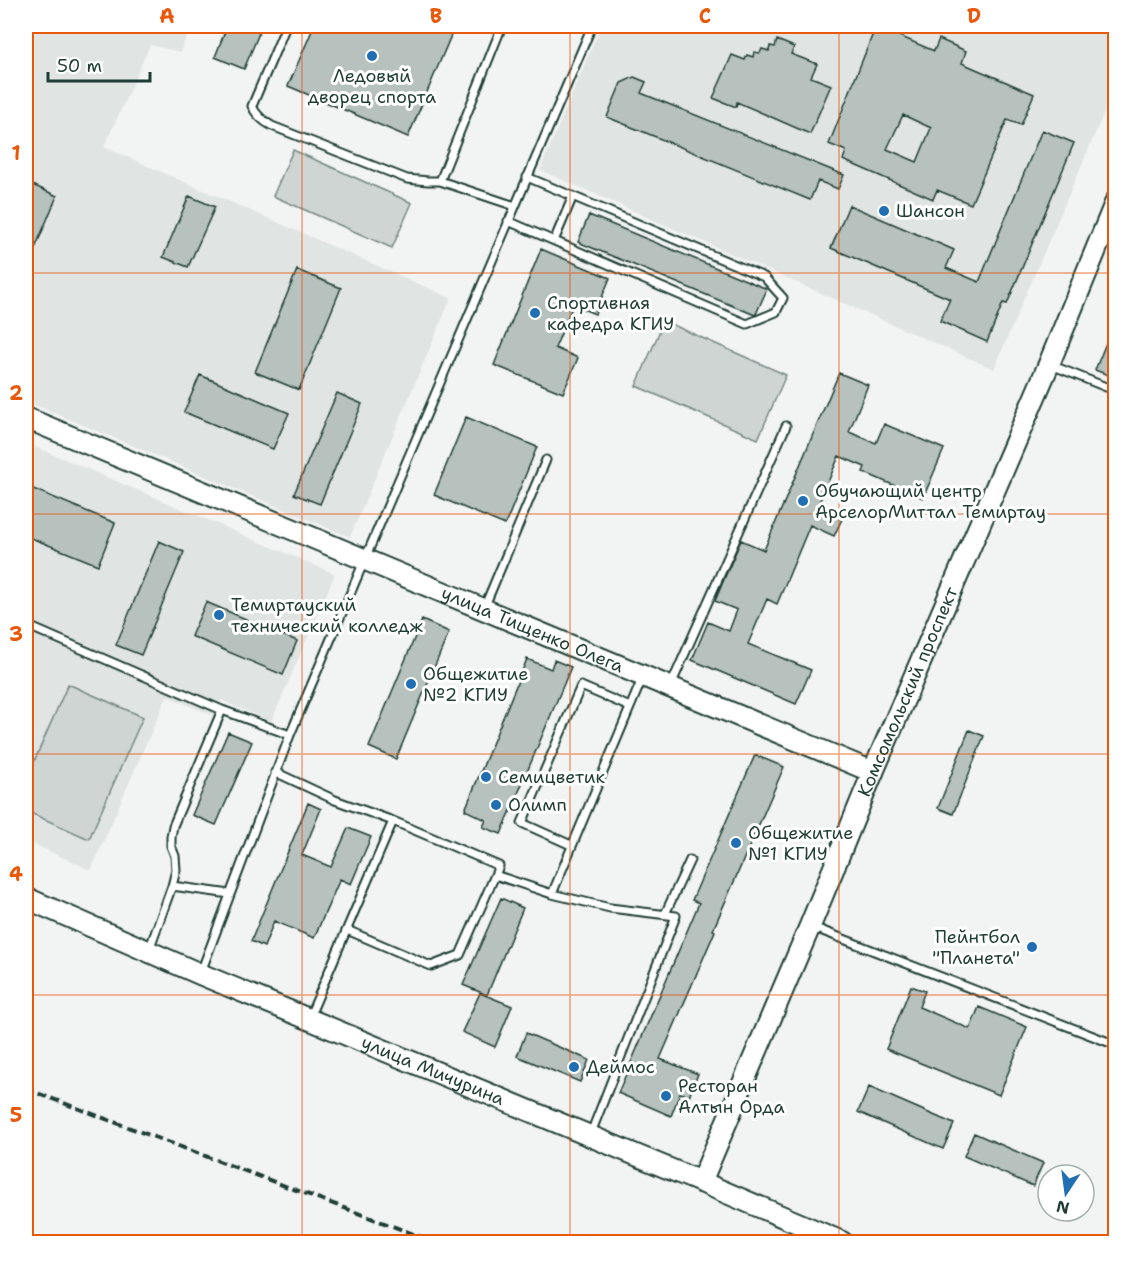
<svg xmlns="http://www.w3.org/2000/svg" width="1141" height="1268" viewBox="0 0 1141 1268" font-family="'Shantell Sans',sans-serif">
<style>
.built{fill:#e0e4e3}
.green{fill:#ced5d3;stroke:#768984;stroke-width:1.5}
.building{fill:#b7c1bd;stroke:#1f3d34;stroke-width:1.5;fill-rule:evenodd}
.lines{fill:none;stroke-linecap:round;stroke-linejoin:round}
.lane-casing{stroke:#1f3d34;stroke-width:11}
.secondary-casing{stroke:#1f3d34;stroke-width:24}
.lane{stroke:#fff;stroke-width:7}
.secondary{stroke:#fff;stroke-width:20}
.rail{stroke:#1f3d34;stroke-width:4;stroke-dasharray:9 4.5;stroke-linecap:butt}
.grid{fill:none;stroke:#e8590c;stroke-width:1.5;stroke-opacity:0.55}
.poi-dot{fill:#1f6fb2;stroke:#fff;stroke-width:2}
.labels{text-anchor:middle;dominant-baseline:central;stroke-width:6;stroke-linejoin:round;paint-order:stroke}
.poi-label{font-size:18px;fill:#1f3d34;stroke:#fff;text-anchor:start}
.street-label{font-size:18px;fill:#1f3d34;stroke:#fff}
.neatline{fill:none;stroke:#e8590c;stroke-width:2}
.grid-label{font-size:20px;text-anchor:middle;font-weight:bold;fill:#e8590c}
</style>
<rect width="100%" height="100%" fill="#f2f3f3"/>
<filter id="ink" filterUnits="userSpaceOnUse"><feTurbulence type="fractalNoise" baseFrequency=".0167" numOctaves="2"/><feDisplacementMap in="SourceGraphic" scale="12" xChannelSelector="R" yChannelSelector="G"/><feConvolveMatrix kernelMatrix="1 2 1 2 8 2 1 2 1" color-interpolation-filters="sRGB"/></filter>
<g filter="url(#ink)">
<path class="built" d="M26 26H191L180 52 150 45 104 147 451 298 350 537 26 401V130L28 123 26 122Z
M601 26H1115V87L994 369 540 170Z
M26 443 335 574 271 722 221 700 214 716 167 696 91 870 26 841Z"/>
<path class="green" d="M293 150 412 203 392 248 273 196Z
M664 321 786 375 758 439 636 386Z
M68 684 143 717 89 839 26 811V780Z
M1115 1199 1116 1242H1114C1110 1228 1111 1214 1115 1199Z"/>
<path class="building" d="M227 26H262L244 69 215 57Z
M314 26H455L408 137 288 86Z
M876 26 934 51 939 39 966 51 962 63 1034 94 1021 125 1007 120 971 204 937 190 933 199 843 160 846 151 829 144ZM903 115 931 128 917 162 887 149Z
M777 40 794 47 791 54 817 64 811 77 831 85 810 134 737 102 736 107 713 98 732 55 745 60 747 55 753 57 754 52 760 53 762 49 769 51 770 46 775 47Z
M634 77 646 82 641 93 844 175 838 189 818 181 810 200 607 117 621 83Z
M1042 130 1074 143 1007 304 1003 303 987 342 940 321 950 299 831 248 849 205 954 250 946 268 979 282Z
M26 182 57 196 26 270Z
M189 196 215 207 188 267 163 257Z
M589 215 767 289 756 314 755 315 578 242Z
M541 249 610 278 595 314 573 305 555 348 578 358 563 393 494 365Z
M297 270 341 288 299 390 255 372Z
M1115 321H1116V378L1095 370Z
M839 373 868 385 849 432 876 443 884 424 944 449 923 498 863 472 865 467 839 456 817 508 842 519 834 536 810 525 777 604 767 599 748 644 811 670 796 704 692 660 708 622 729 631 737 610 715 601 725 577 741 540 764 550Z
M200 375 289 413 273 449 184 412Z
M337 393 362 404 320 504 294 494Z
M466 417 537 447 505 525 434 495Z
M26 486 115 523 98 565 26 536Z
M159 541 184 552 141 655 116 645Z
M206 602 297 641 283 675 191 636Z
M422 620 449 632 396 759 369 747Z
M527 659 551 669 554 660 571 667 501 834 483 827 486 820 465 810Z
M969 730 984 736 953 814 938 808Z
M228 732 252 742 216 825 192 815Z
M755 755 784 767 713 930 715 931 660 1059 698 1074 689 1096 680 1093 671 1116 618 1093 699 903 692 900Z
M308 803 321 809 302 855 331 867 348 828 371 837 351 884 340 879 314 938 274 921 264 947 251 941Z
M501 898 523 908 487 995 463 985Z
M911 986 925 991 919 1007 970 1029 979 1007 1027 1027 999 1095 886 1049Z
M480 993 512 1006 495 1047 462 1032Z
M526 1033 589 1060 580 1082 517 1056Z
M869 1087 954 1124 943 1149 858 1112Z
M974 1133 1043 1163 1033 1186 964 1156Z"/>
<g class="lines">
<defs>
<path id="lane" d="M286 26 252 106C256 115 263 121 272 126L407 179 428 181H440L515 206
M440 181 502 26
M508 221 747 324 776 312 783 298 764 277 527 177
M554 241 573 196
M1051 365 1116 391
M484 608 546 460
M26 625 222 710
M671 685 786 426
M275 772 335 800 393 821 309 1018
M571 845 522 823 581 686 630 707
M495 875 552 894 610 908 676 916 591 1133
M172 886 230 894
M552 894 642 679
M665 914 690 860
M810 926 1116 1045
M347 930 431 966 460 955 499 866 393 821
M149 950 172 886 176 870 175 856 171 846V837L173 826 222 710 290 735
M201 972 290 735 592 26"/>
<g id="secondary">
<path id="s1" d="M26 418 873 772"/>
<path id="s2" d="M26 898 200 974 701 1182 842 1242"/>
<path id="s3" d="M701 1182 810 926 873 772 1049 364 1116 201"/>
</g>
</defs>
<use href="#lane" class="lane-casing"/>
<use href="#secondary" class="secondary-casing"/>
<use href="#lane" class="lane"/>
<use href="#secondary" class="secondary"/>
<path class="rail" d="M26 1089 435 1242"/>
</g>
</g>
<path class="grid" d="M302 26V1242M570 26V1242M839 26V1242M26 273H1116M26 514H1116M26 754H1116M26 995H1116"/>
<g class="poi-dot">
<circle cx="372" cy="56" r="6"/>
<circle cx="884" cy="211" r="6"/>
<circle cx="535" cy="313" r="6"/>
<circle cx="803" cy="501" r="6"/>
<circle cx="219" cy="615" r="6"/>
<circle cx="411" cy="684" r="6"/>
<circle cx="486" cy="777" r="6"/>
<circle cx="496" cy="805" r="6"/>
<circle cx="736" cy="843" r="6"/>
<circle cx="1032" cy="947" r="6"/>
<circle cx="574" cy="1067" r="6"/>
<circle cx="666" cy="1096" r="6"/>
</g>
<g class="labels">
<g class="poi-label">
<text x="372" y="76" text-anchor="middle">Ледовый<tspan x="372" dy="21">дворец спорта</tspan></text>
<text x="896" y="211">Шансон</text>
<text x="547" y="303">Спортивная<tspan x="547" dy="21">кафедра КГИУ</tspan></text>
<text x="815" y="491">Обучающий центр<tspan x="815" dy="21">АрселорМиттал Темиртау</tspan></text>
<text x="231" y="605">Темиртауский<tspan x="231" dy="21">технический колледж</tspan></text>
<text x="423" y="674">Общежитие<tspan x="423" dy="21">№2 КГИУ</tspan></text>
<text x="498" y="777">Семицветик</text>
<text x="508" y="805">Олимп</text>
<text x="748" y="833">Общежитие<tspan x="748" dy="21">№1 КГИУ</tspan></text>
<text x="1020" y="937" text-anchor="end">Пейнтбол<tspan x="1020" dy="21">"Планета"</tspan></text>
<text x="586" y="1067">Деймос</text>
<text x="678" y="1086">Ресторан<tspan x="678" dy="21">Алтын Орда</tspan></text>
</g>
<g class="street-label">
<text stroke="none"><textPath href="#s1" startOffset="549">улица Тищенко Олега</textPath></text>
<text stroke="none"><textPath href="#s3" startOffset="532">Комсомольский проспект</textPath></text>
<text stroke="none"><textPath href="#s2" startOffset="442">улица Мичурина</textPath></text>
</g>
</g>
<rect width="1141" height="1268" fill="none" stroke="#fff" stroke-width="66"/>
<g transform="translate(1066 1193) rotate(193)"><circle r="28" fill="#ffffff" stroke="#a5b1ae" stroke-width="1.5"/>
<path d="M0-4.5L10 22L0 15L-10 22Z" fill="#1f6fb2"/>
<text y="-9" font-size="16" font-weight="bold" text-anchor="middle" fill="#1f3d34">N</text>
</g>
<path d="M48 72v9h102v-9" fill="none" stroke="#1f3d34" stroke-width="3"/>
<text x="57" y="72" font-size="18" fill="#1f3d34" stroke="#ffffff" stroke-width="4.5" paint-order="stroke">50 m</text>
<rect x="33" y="33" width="1075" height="1202" class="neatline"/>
<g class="grid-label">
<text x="167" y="23">A</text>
<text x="436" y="23">B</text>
<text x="705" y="23">C</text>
<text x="974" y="23">D</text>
<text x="16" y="160">1</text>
<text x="16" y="400">2</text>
<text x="16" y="641">3</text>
<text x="16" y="881">4</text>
<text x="16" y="1122">5</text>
</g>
</svg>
